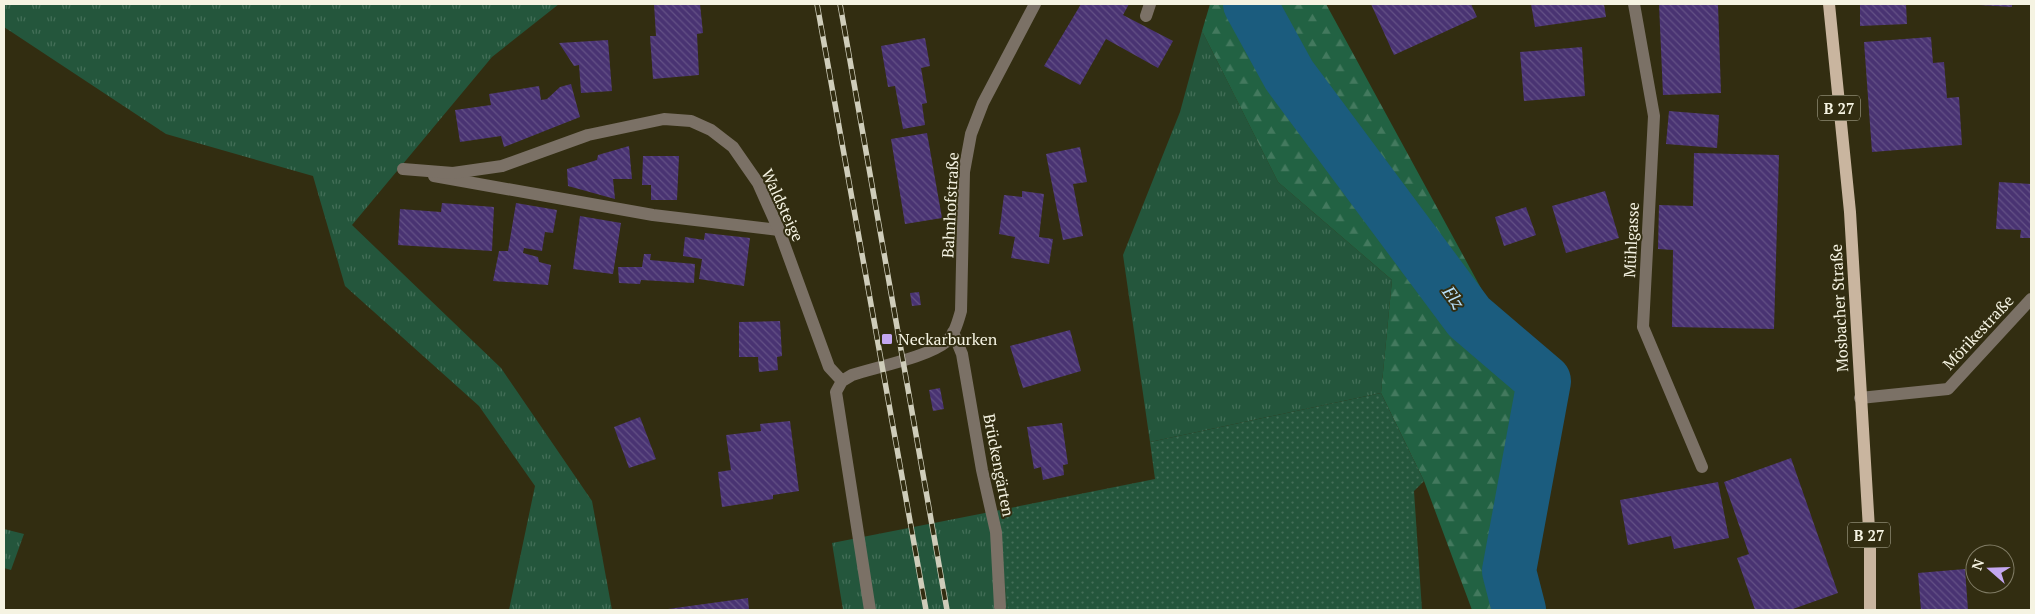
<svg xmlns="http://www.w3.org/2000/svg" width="2035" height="614" viewBox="0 0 2035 614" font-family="'PT Serif',serif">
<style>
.grass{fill:url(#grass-tufts)}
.forest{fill:url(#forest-firs)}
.garden{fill:url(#garden-dots)}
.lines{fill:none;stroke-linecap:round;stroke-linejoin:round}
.river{stroke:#1b5c7e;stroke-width:54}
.building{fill:url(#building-back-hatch)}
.service{stroke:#7b7166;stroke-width:12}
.minor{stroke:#7b7166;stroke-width:12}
.primary{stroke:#c9b59f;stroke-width:12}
.rail-casing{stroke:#cfcdba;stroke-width:5.5}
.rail{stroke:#322d11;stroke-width:4;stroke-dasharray:11;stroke-linecap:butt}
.poi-dot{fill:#c4a7f1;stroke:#322d11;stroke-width:2}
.labels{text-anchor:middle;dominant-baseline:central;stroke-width:4;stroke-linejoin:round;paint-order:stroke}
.shield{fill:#322d11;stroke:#bab8a3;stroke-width:1}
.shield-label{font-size:15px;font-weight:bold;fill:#f5f3e2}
.street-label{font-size:16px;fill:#f5f3e2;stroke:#322d11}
.poi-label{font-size:16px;fill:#f5f3e2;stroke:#322d11;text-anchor:start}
.water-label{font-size:18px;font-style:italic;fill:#b7dff8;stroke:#322d11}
</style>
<defs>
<pattern id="grass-tufts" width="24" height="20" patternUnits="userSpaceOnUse" patternTransform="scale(1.25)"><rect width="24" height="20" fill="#24563c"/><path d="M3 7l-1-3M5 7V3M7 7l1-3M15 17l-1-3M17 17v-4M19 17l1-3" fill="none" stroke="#446f58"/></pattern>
<pattern id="forest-firs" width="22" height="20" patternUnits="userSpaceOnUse" patternTransform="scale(1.25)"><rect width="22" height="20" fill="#226243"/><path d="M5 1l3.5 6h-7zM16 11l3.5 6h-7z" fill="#43795e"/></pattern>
<pattern id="garden-dots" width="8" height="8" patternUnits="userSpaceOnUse" patternTransform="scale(1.25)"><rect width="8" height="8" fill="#24563c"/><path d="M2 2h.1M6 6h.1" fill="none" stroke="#446f58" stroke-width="1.8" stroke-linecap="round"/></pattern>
<pattern id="building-back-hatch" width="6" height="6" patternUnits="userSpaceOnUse" patternTransform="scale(1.25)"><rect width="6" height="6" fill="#493372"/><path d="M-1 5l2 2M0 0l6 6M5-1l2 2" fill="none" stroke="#645186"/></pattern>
</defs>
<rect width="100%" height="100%" fill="#322d11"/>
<path class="grass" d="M4 4H559L492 57 352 225 501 368 592 501 612 610H509L535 486 479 406 345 286 313 176 166 134 4 27Z
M1202 31 1278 182 1392 280 1381 393 1150 442 1123 255 1180 112Z
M995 511 1008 610H843L832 543Z
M4 529 24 534 11 570 4 568Z"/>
<path class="forest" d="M1210 4H1326L1542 400 1528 576 1540 610H1472L1424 481 1381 393 1392 280 1278 182 1202 31Z"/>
<path class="garden" d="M1381 393 1424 481 1414 491 1422 610H1008L995 511 1155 479 1150 442Z"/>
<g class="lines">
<path class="river" d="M1250 4 1289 75 1469 317 1544 381 1509 571 1519 610"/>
</g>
<path class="building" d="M654 4H700L703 33 697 34 699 75 653 79 650 36H656Z
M1081 4H1129L1123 15 1173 41 1158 68 1106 39 1080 85 1044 66Z
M1371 4H1471L1477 17 1394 55Z
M1531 4H1604L1606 17 1535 27Z
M1659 4H1718L1721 93 1663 95Z
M1860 4H1906L1907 24 1860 26Z
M1979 4H2012V7L1979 5Z
M1931 37 1933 63 1944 62 1947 98 1959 97 1962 145 1872 152 1864 42Z
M925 38 930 66 921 68 927 103 922 104 925 125 903 129 895 86 888 87 881 46Z
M608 40 612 91 581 93 579 65 574 66 559 43Z
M1582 47 1585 96 1524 101 1520 52Z
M571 84 580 117 504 147 501 136 460 142 455 110 491 105 489 94 539 86 541 100 547 99 560 87Z
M1669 111 1719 115 1717 148 1666 144Z
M927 133 942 218 905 224 891 139Z
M629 146 632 179H613L615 199 568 186 567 169 597 160 598 155Z
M1080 147 1087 182 1073 184 1083 236 1063 240 1046 154Z
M1694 153 1779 155 1774 329 1672 327 1673 250 1658 249 1659 205 1693 206Z
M643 156H679L677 200H651V185H642Z
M1999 182 2031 184V238H2020L2021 230 1996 229Z
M1022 191 1044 194 1039 237 1053 239 1049 264 1011 258 1015 237 999 234 1004 195 1022 197Z
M1605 191 1619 238 1566 253 1552 206Z
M442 203 494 207 492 251 398 245 400 209 441 212Z
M516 203 557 210 553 233 545 232 542 251 524 248 523 253 538 257 539 262 551 265 548 285 493 281 499 251H508Z
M1526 207 1536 235 1504 246 1495 217Z
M580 216 621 223 613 274 573 269Z
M705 233 750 238 744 286 699 279 702 259 683 256 685 237 704 240Z
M644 254H651L650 260 695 264 694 283 641 280 640 284 619 283 618 267H642Z
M919 292 921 305 912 306 910 293Z
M780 321 782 356 777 357 778 370 759 372 758 357H739V322Z
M1070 330 1081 371 1023 388 1010 346Z
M940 388 944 409 933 411 929 390Z
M640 417 656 459 629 468 614 427Z
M790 421 799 491 773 495V499L722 507 718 472 731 470 726 435 761 431 760 424Z
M1062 423 1068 464 1063 465 1064 475 1043 480 1041 467 1034 469 1027 427Z
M1791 458 1838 593 1790 610H1755L1737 558 1749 554 1724 482Z
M1718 482 1729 538 1674 549 1671 536 1628 545 1620 500Z
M1965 569 1968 610H1921L1918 573Z
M748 598 749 610H668V609Z"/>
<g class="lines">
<path class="service" d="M1146 16 1150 4
M434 176 653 215 779 230"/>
<path class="minor" d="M1634 4 1654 116 1643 327 1702 467
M403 169 453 173 502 166 588 135 664 119 691 121 711 130 733 147 758 183 779 230 829 367 842 381
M953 332 962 354 982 470 996 532 1000 607
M842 381 852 375C876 367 928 357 946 342 955 334 958 321 961 311L964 172 971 134 983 103 1035 4
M842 381 836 392 870 610
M1860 398 1948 389 2031 299"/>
<path class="primary" d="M1829 4 1850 212 1870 546V610"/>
<defs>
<path id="rail" d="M817 4 926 610
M840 4 947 610"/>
</defs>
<use href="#rail" class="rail-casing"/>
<use href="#rail" class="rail"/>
</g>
<rect class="poi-dot" x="881" y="333" width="12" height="12" rx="2.5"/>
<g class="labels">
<g class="shield">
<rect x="1818" y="95.5" width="42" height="25" rx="4"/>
<rect x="1848" y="522.5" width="42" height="25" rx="4"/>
</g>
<g class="shield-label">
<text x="1839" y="108">B 27</text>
<text x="1869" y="535">B 27</text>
</g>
<g class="street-label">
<text transform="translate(783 205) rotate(65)">Waldsteige</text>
<text transform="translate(950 205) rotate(-87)">Bahnhofstraße</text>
<text transform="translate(1631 240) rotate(-87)">Mühlgasse</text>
<text transform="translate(1839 308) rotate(-93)">Mosbacher Straße</text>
<text transform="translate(1978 332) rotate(-47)">Mörikestraße</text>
<text transform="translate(999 465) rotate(79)">Brückengärten</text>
</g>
<g class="poi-label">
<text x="898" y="339">Neckarburken</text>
</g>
<g class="water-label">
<text transform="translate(1454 297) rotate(54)">Elz</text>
</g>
</g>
<rect width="2035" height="614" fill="none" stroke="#f5f3e2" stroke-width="10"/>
<g transform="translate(1990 569) rotate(290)"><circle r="24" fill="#322d11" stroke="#807c65"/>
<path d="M0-4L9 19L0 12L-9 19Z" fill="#c4a7f1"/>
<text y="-8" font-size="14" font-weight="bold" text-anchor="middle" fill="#f5f3e2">N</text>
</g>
</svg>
